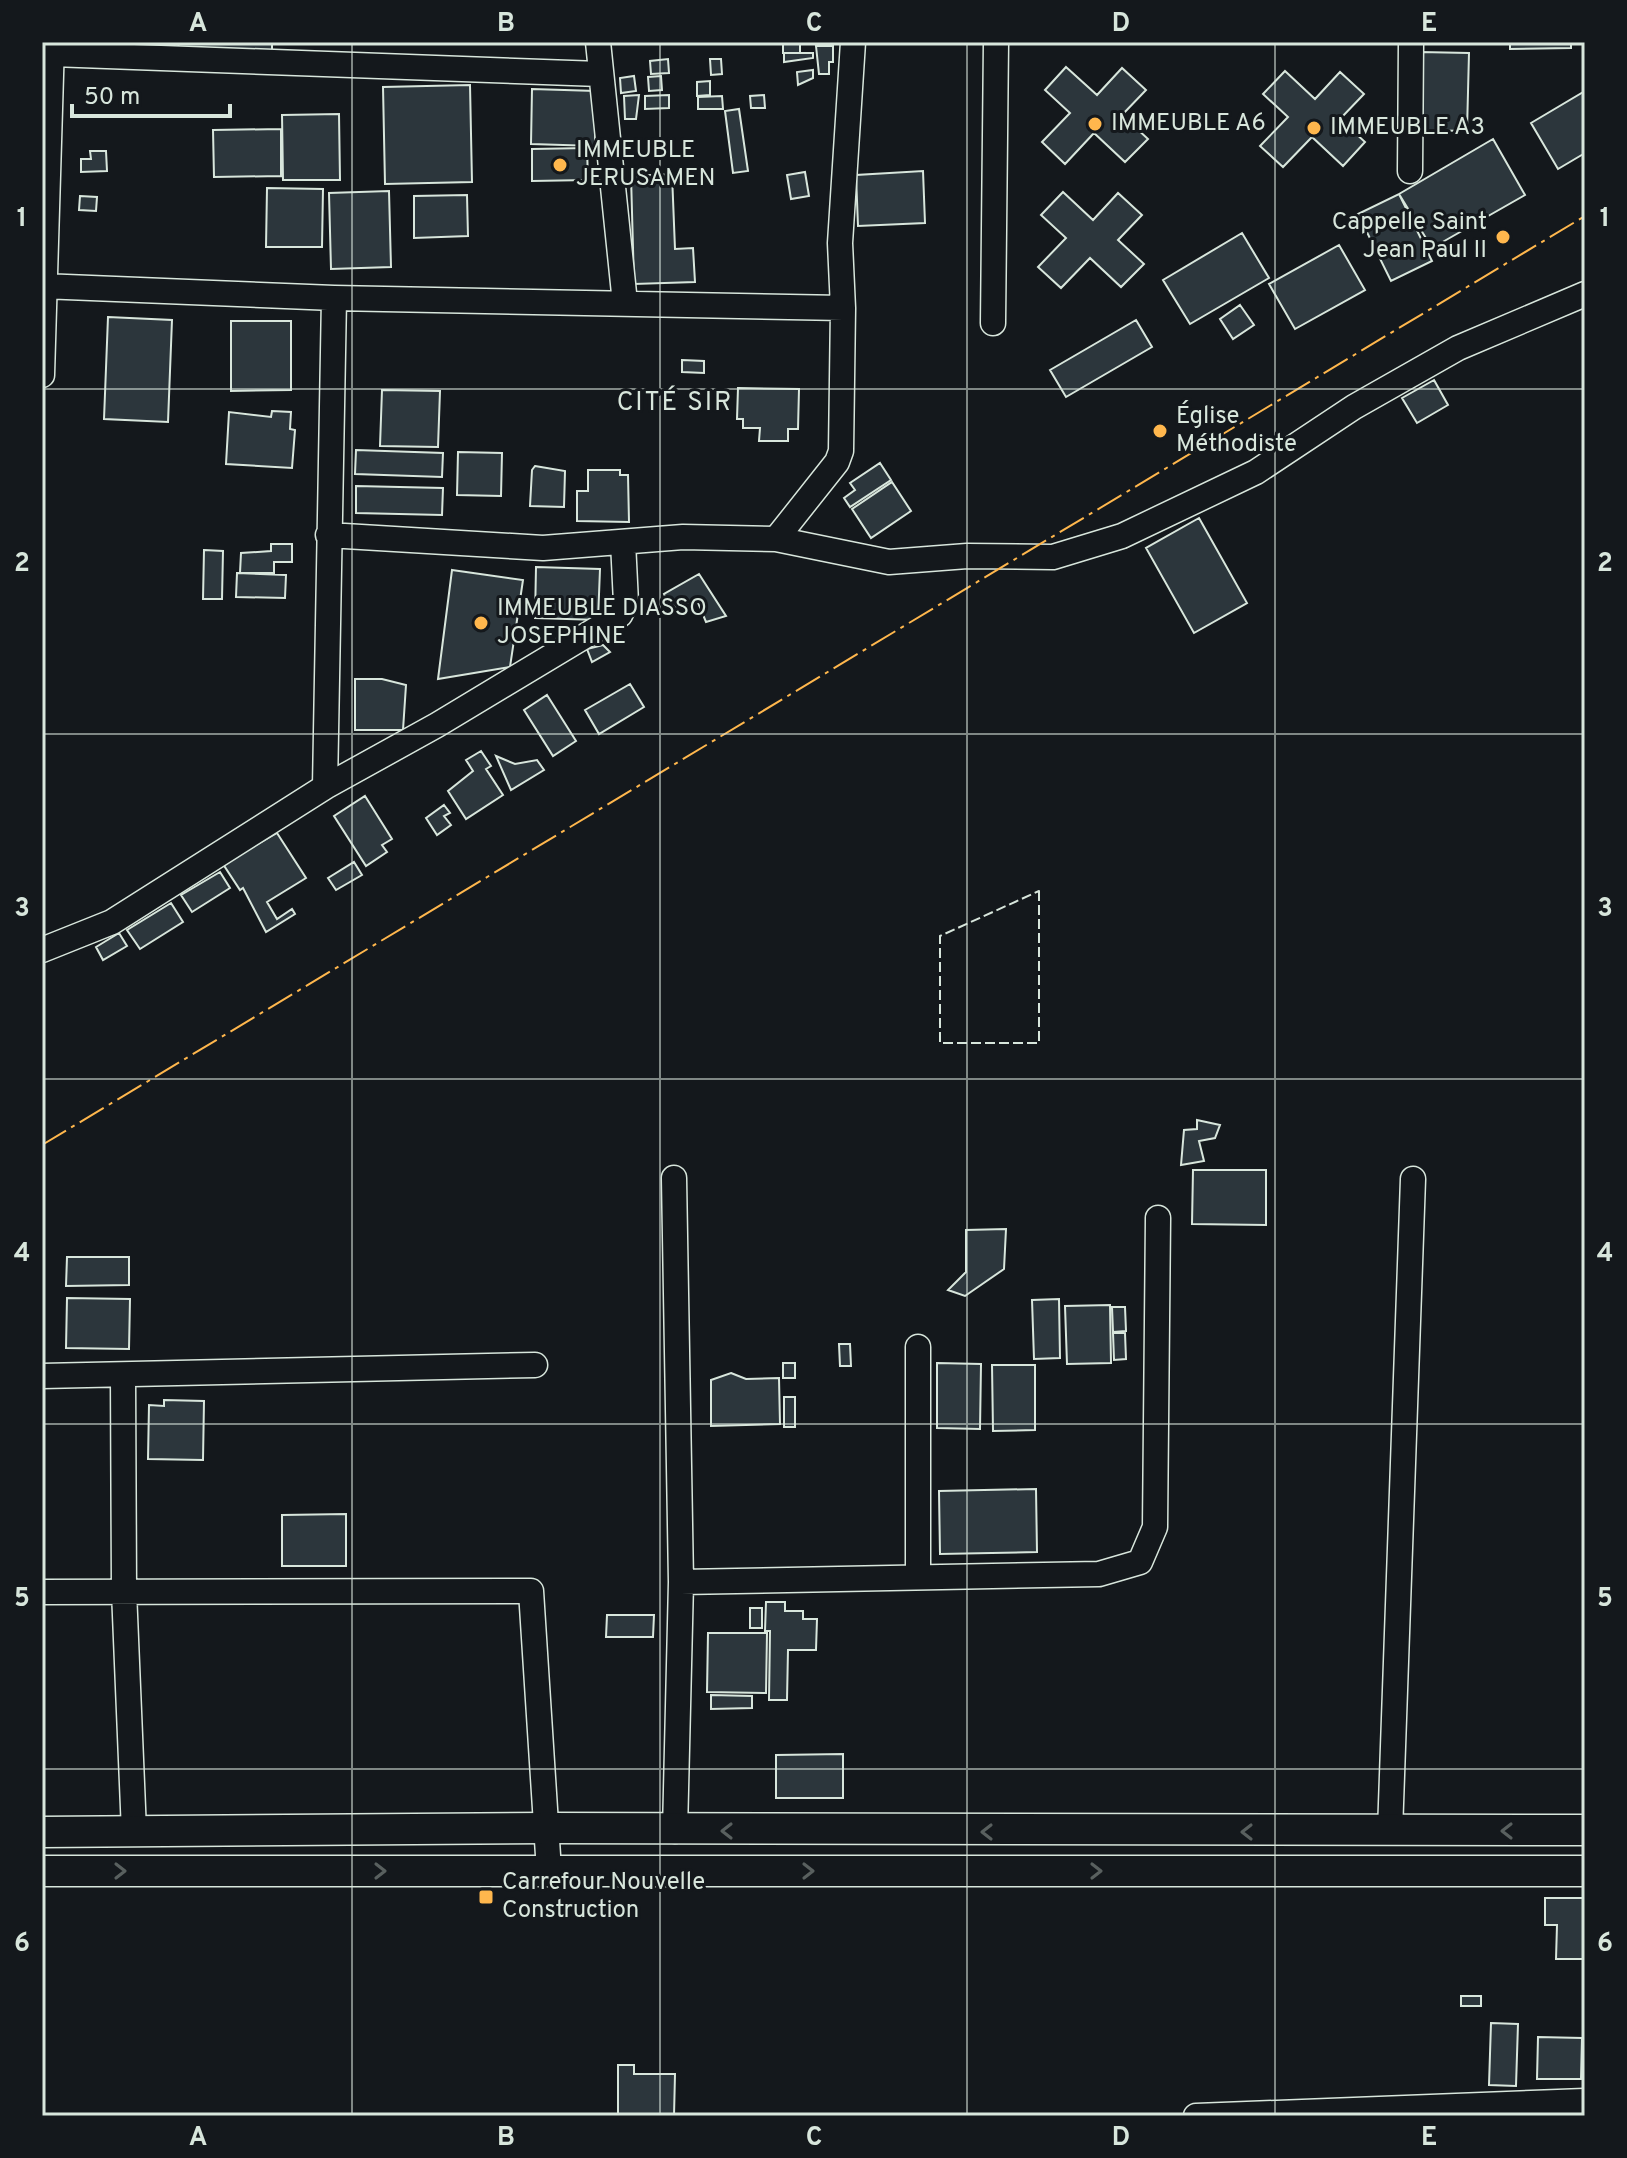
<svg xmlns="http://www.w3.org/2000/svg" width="1627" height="2158" viewBox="0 0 1627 2158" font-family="Overpass,sans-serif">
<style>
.building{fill:#2c363c;stroke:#d8e6dc;stroke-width:2}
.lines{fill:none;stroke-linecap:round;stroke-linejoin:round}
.minor-casing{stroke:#d8e6dc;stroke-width:27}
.major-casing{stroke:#d8e6dc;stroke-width:33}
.minor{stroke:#14181c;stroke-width:24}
.major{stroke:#14181c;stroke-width:30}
.fence{stroke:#d8e6dc;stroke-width:2;stroke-dasharray:10 4;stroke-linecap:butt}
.power{stroke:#ffb74d;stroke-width:2;stroke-dasharray:28 6 4 6;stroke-linecap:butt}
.oneway{stroke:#59605f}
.grid{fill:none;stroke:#d8e6dc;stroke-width:2;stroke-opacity:0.55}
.poi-dot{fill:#ffb74d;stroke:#14181c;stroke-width:3}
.labels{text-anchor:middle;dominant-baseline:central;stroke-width:6;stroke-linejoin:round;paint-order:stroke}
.poi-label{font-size:24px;fill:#d8e6dc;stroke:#14181c;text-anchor:start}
.neighbourhood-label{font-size:26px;letter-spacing:2px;fill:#d8e6dc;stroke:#14181c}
.neatline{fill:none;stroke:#d8e6dc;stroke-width:3}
.grid-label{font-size:26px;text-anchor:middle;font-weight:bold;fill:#d8e6dc}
</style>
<rect width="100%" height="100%" fill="#14181c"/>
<path class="building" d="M179 42H272V51L178 48Z
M783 42H800V53H783Z
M1510 42H1571V48L1510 49Z
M816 46H833V62H829V74H819Z
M1420 52 1469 53 1467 131 1419 130Z
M784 53H813V58L784 62Z
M668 59 669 73 651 74 650 61Z
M710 59H721L722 74 711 75Z
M1066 67 1097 95 1122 68 1146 90 1122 115 1148 139 1125 162 1094 133 1065 164 1042 142 1070 113 1045 90Z
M813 70V78L798 85 797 72Z
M1285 71 1315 99 1340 72 1364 94 1340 119 1365 142 1343 166 1312 137 1283 167 1260 146 1288 117 1263 94Z
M634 76 636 91 621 93 620 78Z
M661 76 662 90 649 91 648 77Z
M710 81V95L697 96V82Z
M470 85 472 182 385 184 383 87Z
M532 89 596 91 595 146 531 144Z
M1585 91V153L1558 169 1531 123Z
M639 95 636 119H625L624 96Z
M669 95V108L645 109V96Z
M764 95 765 108H751L750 96Z
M722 96 723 109H698V97Z
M739 109 748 171 733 173 725 111Z
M339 114 340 180H283L282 115Z
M281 129V176L214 177 213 130Z
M1493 139 1525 195 1432 248 1399 194Z
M587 148 588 180 532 181V149Z
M90 151H106L107 171 81 172V159H91Z
M923 171 925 223 858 226 856 175Z
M805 172 809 196 791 199 787 175Z
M672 174 675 249 693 248 695 282 634 284 631 176Z
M267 188 323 189 322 247H266Z
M389 191 391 267 331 269 329 193Z
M1063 192 1093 220 1118 193 1142 215 1118 240 1144 264 1121 287 1090 258 1061 288 1038 267 1066 238 1041 215Z
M1399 194 1432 261 1391 281 1358 214Z
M467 195 468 236 414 238V196Z
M80 196 97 197 96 211 79 210Z
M1242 233 1269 278 1190 324 1163 280Z
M1339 245 1365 290 1295 329 1269 284Z
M1240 305 1254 325 1233 339 1220 319Z
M108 317 172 320 168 422 104 419Z
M1136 320 1152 347 1066 397 1050 370Z
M231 321H291V390L231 391Z
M682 360 704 361V373L682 372Z
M1434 380 1448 405 1417 423 1402 398Z
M738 388 799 389 798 429H788V441H759L760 428H743V419H737Z
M382 390 440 391 438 447 380 446Z
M272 411 291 412 290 429 295 430 292 468 226 464 229 412 271 417Z
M356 450 443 453 442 477 355 474Z
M458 452 502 453 501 496 457 495Z
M880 463 891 480 850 507 844 498 855 490 850 483Z
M535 466 565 471 564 507 530 506 532 470Z
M588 470H620V475H628L629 522 577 521V491H588Z
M892 482 911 511 871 538 852 509Z
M356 486 443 488 442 515 356 513Z
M1199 518 1247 603 1194 633 1146 548Z
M271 544H292V562H274V573H240L241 553 271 551Z
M204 550 223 551 222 599H203Z
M536 567 600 569 598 620 535 618Z
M452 570 523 580 510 667 438 679Z
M237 573 286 575 285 598 236 597Z
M699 574 726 616 706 622 697 600 670 608 664 594Z
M603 645 610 652 592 662 587 649Z
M355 679H382L406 685 403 730H355Z
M630 684 644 707 599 734 585 710Z
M547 695 576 741 553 756 524 710Z
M481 751 491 766 486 769 503 795 466 819 448 791 473 771 466 760Z
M496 756 515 764 537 760 544 770 511 790Z
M365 796 392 839 382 845 387 852 366 866 334 816Z
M444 805 450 813 444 816 451 825 437 835 426 818Z
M277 833 306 878 267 902 277 919 292 909 295 914 266 932 243 888 240 890 223 864Z
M354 862 362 875 336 890 328 878Z
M220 872 230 888 192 912 181 895Z
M171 903 183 922 140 949 127 930Z
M119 933 127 946 103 960 96 947Z
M1197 1120 1220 1125 1215 1138 1199 1141 1204 1161 1181 1165 1184 1130 1197 1129Z
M1193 1170H1266V1225L1192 1224Z
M1006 1229 1004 1269 965 1296 948 1290 966 1272V1230Z
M67 1257H129V1285L66 1286Z
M67 1298 130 1299 129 1349 66 1348Z
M1059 1299 1060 1358 1034 1359 1032 1300Z
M1110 1305 1111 1363 1067 1364 1065 1306Z
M1112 1307H1125L1126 1331 1113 1332Z
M1113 1333H1125L1126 1359 1114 1360Z
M839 1344H850L851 1366H840Z
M783 1363H795V1378H783Z
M937 1363 981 1364 980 1429 937 1428Z
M992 1365H1035V1430L993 1431Z
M731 1373 746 1379 779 1378 780 1424 711 1426V1380Z
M784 1397H795V1427H784Z
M164 1400 204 1401 203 1460 148 1459 149 1405 164 1406Z
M1036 1489 1037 1552 940 1554 939 1491Z
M346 1514V1566H282V1515Z
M766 1602H785V1611H803V1619H817L816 1650H788L787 1700H769L770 1631H765Z
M750 1608H762V1628H750Z
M607 1615H654L653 1637H606Z
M708 1633H767L766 1693 707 1692Z
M711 1695 752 1696V1708L711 1709Z
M843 1754V1798H776V1755Z
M1545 1898H1585V1959H1556L1557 1925H1545Z
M1461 1996H1481V2006H1461Z
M1491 2023 1518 2024 1516 2086 1489 2085Z
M1538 2037 1582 2038 1581 2079H1537Z
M618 2065H634V2074H675L674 2116H618Z"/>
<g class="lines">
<defs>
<path id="minor" d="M598 42 625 303
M52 54 600 74
M1410 171 1411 42
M42 286 334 298 843 308
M993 323 996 42
M42 375 52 42
M328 535 543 548 683 537 776 539 889 562 967 556 1053 557 1122 536 1256 472 1354 407 1458 348 1585 294
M776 539 837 462 841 451 843 308 840 243 853 42
M325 787 334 298
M42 950 112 922 325 787 437 725 620 615 626 603 623 542
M674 1178 681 1582 675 1831
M42 1376 535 1365
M123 1376 124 1591 134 1832
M918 1577V1347
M681 1582 1099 1574 1140 1562 1155 1527 1158 1218
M42 1592 531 1591 549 1871
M1390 1832 1413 1179
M1196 2116 1585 2101"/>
<path id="major" d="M42 1832 546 1828 1585 1830
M42 1871H1585"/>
</defs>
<use href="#minor" class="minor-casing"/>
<use href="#major" class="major-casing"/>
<use href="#minor" class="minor"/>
<use href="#major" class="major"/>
<path class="fence" d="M1039 891V1043H940V936Z"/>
<path class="power" d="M42 1145 1585 216"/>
</g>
<defs><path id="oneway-chevron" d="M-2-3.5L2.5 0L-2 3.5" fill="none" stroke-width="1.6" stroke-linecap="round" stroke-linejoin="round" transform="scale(2)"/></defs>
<g class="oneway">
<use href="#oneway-chevron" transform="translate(727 1831) rotate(-180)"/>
<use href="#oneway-chevron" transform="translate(1507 1831) rotate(180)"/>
<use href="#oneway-chevron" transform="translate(987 1832) rotate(-180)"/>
<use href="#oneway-chevron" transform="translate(1247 1832) rotate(-180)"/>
<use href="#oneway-chevron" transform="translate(120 1871)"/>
<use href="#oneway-chevron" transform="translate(380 1871)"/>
<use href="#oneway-chevron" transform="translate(808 1871)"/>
<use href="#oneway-chevron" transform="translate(1096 1871)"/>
</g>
<path class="grid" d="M352 42V2116M660 42V2116M967 42V2116M1275 42V2116M42 389H1585M42 734H1585M42 1079H1585M42 1424H1585M42 1769H1585"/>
<g class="poi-dot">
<circle cx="1095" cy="124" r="8"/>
<circle cx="1314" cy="128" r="8"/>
<circle cx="560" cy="165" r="8"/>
<circle cx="1503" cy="237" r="8"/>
<circle cx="1160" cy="431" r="8"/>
<circle cx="481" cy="623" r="8"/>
<rect x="478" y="1889" width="16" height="16" rx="4"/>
</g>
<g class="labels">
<g class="poi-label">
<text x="1111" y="124">IMMEUBLE A6</text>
<text x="1330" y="128">IMMEUBLE A3</text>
<text x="576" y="151">IMMEUBLE<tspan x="576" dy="28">JERUSAMEN</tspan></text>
<text x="1487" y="223" text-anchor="end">Cappelle Saint<tspan x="1487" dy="28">Jean Paul II</tspan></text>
<text x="1176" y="417">Église<tspan x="1176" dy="28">Méthodiste</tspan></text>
<text x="497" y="609">IMMEUBLE DIASSO<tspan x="497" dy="28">JOSEPHINE</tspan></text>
<text x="502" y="1883">Carrefour Nouvelle<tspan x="502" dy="28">Construction</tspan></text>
</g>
<g class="neighbourhood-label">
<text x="675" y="403">CITÉ SIR</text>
</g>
</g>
<rect width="1627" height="2158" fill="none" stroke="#14181c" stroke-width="88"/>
<path d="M72 104v12h158v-12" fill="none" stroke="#d8e6dc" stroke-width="4"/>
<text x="84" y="104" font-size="24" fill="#d8e6dc" stroke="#14181c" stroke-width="6" paint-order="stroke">50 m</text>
<rect x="44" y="44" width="1539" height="2070" class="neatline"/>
<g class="grid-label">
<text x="198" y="31">A</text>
<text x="506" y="31">B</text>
<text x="814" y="31">C</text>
<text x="1121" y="31">D</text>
<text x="1429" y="31">E</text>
<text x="22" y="226">1</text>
<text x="1605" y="226">1</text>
<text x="22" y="571">2</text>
<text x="1605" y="571">2</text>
<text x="22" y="916">3</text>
<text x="1605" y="916">3</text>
<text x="22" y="1261">4</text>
<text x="1605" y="1261">4</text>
<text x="22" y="1606">5</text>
<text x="1605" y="1606">5</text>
<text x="22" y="1951">6</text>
<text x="1605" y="1951">6</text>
<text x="198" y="2145">A</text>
<text x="506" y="2145">B</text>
<text x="814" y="2145">C</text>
<text x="1121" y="2145">D</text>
<text x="1429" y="2145">E</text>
</g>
</svg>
